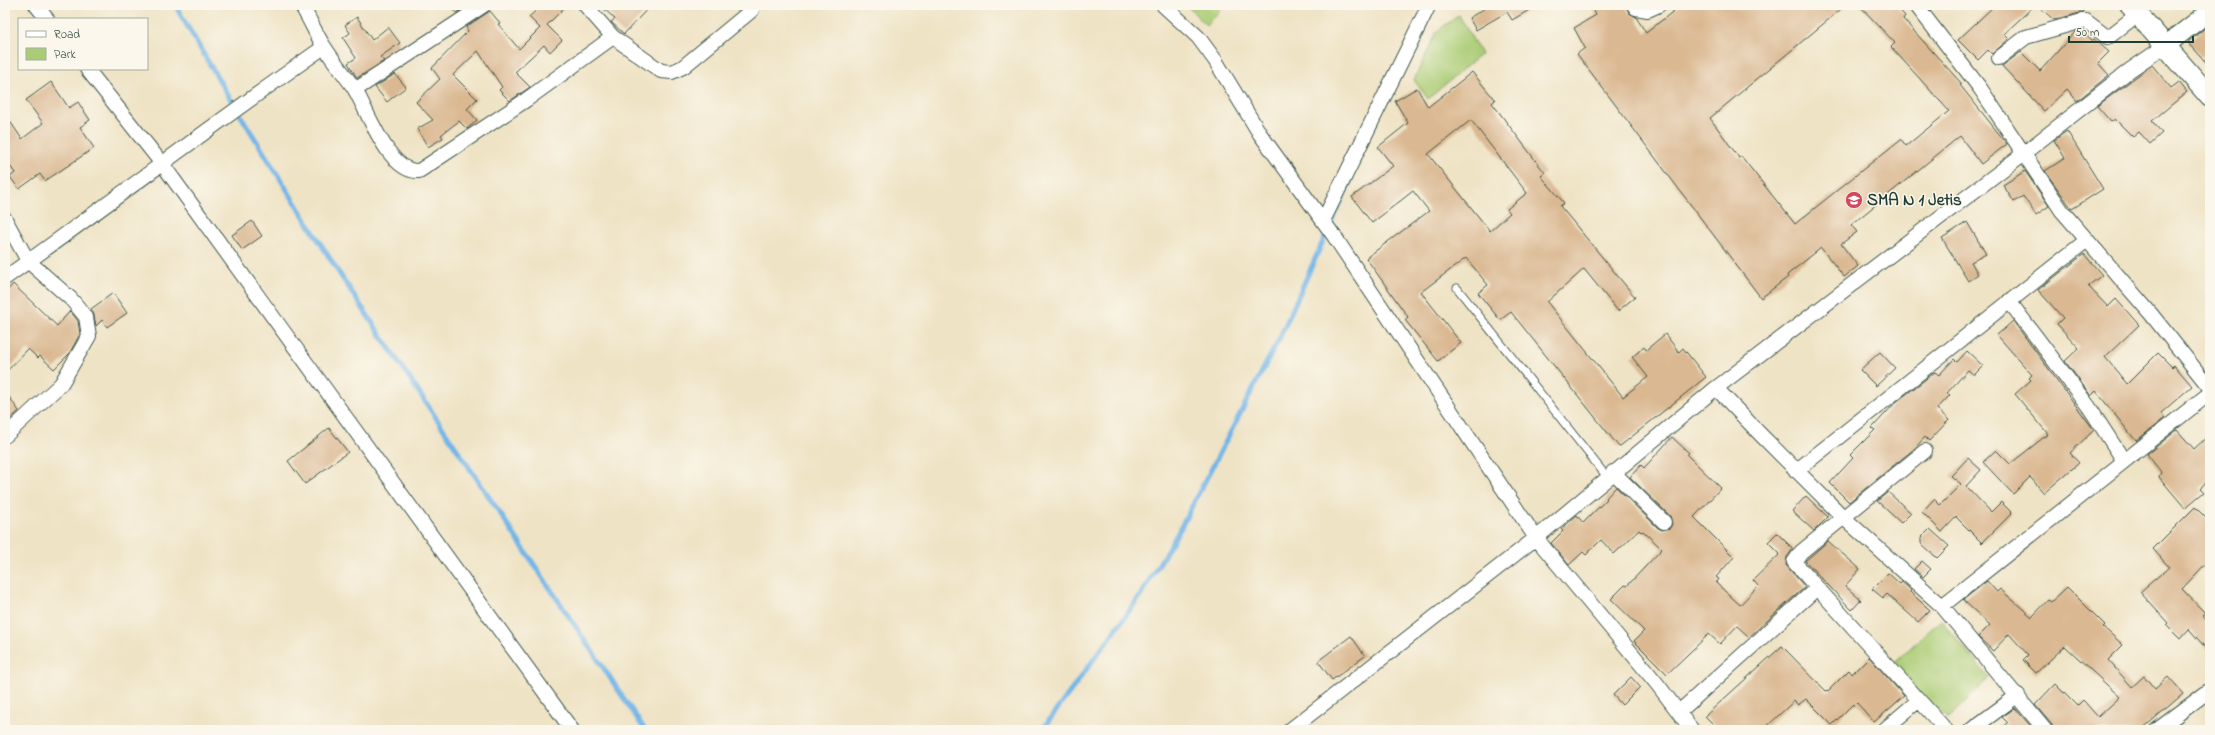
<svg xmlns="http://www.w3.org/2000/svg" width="2215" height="735" viewBox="0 0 2215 735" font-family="'Indie Flower',sans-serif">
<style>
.green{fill:#aacc74;stroke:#648454}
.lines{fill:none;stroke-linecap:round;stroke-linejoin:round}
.stream{stroke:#72b6e8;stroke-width:5}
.building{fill:#dab891;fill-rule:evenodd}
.service-casing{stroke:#3e564a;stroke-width:9}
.minor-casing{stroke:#3e564a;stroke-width:16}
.tertiary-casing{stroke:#3e564a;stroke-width:20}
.secondary-casing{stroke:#3e564a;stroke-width:22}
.service{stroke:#fff;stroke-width:7}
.minor{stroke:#fff;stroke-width:14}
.tertiary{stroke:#fff;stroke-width:18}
.secondary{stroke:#fff;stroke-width:20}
.labels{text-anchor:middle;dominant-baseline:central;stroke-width:3;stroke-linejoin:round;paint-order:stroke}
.poi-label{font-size:17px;font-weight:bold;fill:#1f3d34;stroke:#fbf7ec;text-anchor:start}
</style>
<rect width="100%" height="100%" fill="#fbf7ec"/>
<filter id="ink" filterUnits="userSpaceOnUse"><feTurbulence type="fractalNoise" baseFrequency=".025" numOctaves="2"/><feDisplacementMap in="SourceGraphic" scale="8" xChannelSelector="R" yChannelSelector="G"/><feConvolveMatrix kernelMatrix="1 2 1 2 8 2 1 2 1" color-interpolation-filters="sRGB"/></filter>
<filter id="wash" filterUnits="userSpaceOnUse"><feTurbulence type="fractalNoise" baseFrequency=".012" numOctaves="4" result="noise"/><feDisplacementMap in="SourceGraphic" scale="16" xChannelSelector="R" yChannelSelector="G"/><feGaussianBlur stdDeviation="0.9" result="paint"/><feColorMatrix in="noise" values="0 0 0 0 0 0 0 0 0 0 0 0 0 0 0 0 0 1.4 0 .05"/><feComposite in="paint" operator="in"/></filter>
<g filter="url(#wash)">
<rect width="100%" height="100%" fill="#efe3c5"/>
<path class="green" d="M1186 5H1226L1206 25Z
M1459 15 1481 54 1428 99 1414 80 1437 31Z
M1941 620 1989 678 1948 719 1889 667Z"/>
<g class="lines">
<path class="stream" d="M175 5 226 92 339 273 645 730
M1042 730 1138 599 1180 529 1279 339 1350 181"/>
</g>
<g id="blocks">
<path class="building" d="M451 5H469L456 13Z
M542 5H567L547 25 562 40 550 52 544 45 515 72 530 87 510 101 499 90 502 87 478 51 453 75 477 99 467 109 477 120 467 129 459 121 441 135 443 138 428 147 417 129 433 120 416 102 440 79 432 68 468 31 466 27 490 11 500 23 498 24 519 49 540 28 529 17Z
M600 5H651L624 34 611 22 615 19Z
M1486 5H1538L1512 20 1507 12 1476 30 1469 18 1487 7Z
M1601 5H1626L1629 13 1636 17 1646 33 1681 5H1846L1710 118 1739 158 1741 156 1795 224 1901 139 1906 146 1949 111 1891 47 1895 43 1859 5H1895L1905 16 1903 19 1962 84 1960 85 2007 144 1981 164 1960 136 1851 225 1857 232 1841 244 1858 266 1844 277 1821 248 1787 275 1788 277 1761 298 1577 54 1585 48 1574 28 1596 15 1593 9Z
M1995 5H2035L2004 34 2009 39 1992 54 1988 50 1978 60 1958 40Z
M2037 5H2089L2083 12 2054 20Z
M357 17 372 40 388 27 400 43 380 57 384 61 357 78 348 63 356 58 343 38 350 33 345 25Z
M2210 24V67L2188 42Z
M2080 30 2092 41 2094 39 2109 52 2098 63 2109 75 2077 101 2067 89 2044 111 2002 66 2021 52 2040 71 2076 31Z
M2152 65 2171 88 2179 82 2187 92 2152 121 2162 133 2150 144 2139 132 2133 137 2115 119 2111 122 2097 106Z
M1472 72 1495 100 1492 103 1545 173 1541 176 1564 203 1560 206 1635 297 1618 311 1584 269 1547 302 1623 397 1648 377 1632 357 1644 347 1646 350 1665 334 1679 352 1683 348 1706 377 1619 447 1511 312 1500 320 1478 293 1488 285 1466 258 1421 292 1461 343 1438 361 1405 320 1408 317 1366 258 1429 211 1413 191 1372 223 1352 197 1393 166 1378 147 1408 123 1395 101 1417 88 1428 107ZM1471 120 1527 193 1507 209 1510 213 1490 231 1428 154Z
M395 74 406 87 387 102 375 87Z
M51 82 69 108 78 102 90 120 80 127 94 148 45 181 40 174 19 189 10 177 15 173 5 159V114L22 139 43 123 26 100Z
M2067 131 2103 189 2072 209 2045 171 2065 158 2054 140Z
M2025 171 2049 206 2036 215 2023 196 2014 202 2003 185Z
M252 221 262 236 242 250 232 235Z
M1967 222 1986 254 1971 262 1978 274 1968 281 1942 238Z
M2084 254 2102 275 2088 286 2108 307 2116 299 2139 325 2105 357 2127 384 2158 353 2172 367 2174 365 2192 386 2161 413 2165 418 2136 441 2096 391 2091 396 2065 361 2079 348 2057 324 2063 318 2038 290Z
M13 284 57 326 70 311 78 321 80 334 69 354 54 369 40 356 38 358 28 349 5 373V293Z
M113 293 127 313 107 327 102 320 96 326 94 315 91 309Z
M2013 321 2094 430 2070 453 2079 463 2044 493 2030 477 2013 494 1983 462 1996 450 2010 464 2048 434 2015 394 2031 380 2029 378 2032 375 1997 335Z
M1967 351 1983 366 1974 375 1968 370 1947 393 1950 395 1937 409 1949 420 1929 441 1925 437 1915 448 1849 502 1830 483 1853 458 1850 455 1875 430 1872 428 1896 402 1935 372 1939 375 1954 359 1957 362Z
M1880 352 1895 368 1876 386 1860 370Z
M5 391 19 411 5 424Z
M329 428 348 452 305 484 288 461Z
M2177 430 2194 449 2210 434V479L2200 488 2204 492 2185 508 2159 477 2161 472 2147 454Z
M1672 437 1689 453 1687 455 1721 488 1694 517 1734 557 1716 577 1719 579 1716 583 1740 605 1758 586 1753 580 1780 554 1768 542 1777 533 1793 549 1787 557 1786 565 1805 587 1749 637 1737 626 1720 644 1709 634 1667 674 1634 641 1644 631 1611 599 1625 585 1627 586 1662 549 1643 531 1641 532 1639 530 1614 554 1601 540 1586 555 1583 552 1569 565 1551 543 1563 531 1561 529 1577 515 1583 523 1607 499 1606 498 1616 487 1658 528 1662 530 1670 528 1672 524 1670 516 1630 477 1641 465 1644 468Z
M1968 458 1981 470 1966 486 1991 512 2001 502 2012 513 1982 543 1956 517 1942 532 1922 512 1934 499 1940 505 1961 484 1951 476Z
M1888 492 1911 513 1901 523 1877 501Z
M1806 496 1828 517 1814 531 1792 511Z
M2195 507 2210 522V559L2182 589 2205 613 2202 615 2210 624V653L2189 629 2180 639 2166 625 2168 623 2140 592 2169 567 2153 549Z
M1930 529 1949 546 1937 558 1921 543V538Z
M1828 541 1860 569 1845 586 1861 600 1852 610 1805 561Z
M1922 561 1931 569 1923 577 1914 569Z
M1888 573 1900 584 1902 582 1911 590 1910 592 1930 610 1918 622 1887 594 1883 598 1872 589Z
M1987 581 1997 592 2000 589 2032 617 2048 600 2051 602 2067 587 2105 625 2103 627 2123 645 2108 660 2132 687 2144 676 2155 689 2168 677 2183 694 2141 730H2053L2052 725 2035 705 2055 684 2077 706 2083 700 2098 717 2120 697 2065 646 2036 673 2023 660 2028 655 2009 634 1993 651 1978 637 1990 625 1963 600Z
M1351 636 1365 656 1332 680 1318 661Z
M1782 646 1826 691 1829 690 1849 670 1852 674 1869 657 1904 696 1874 722 1857 703 1854 706 1853 704 1832 725 1806 699 1798 705 1794 701 1763 730H1719L1705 716Z
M1631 677 1640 687 1622 705 1613 695Z
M2015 708 2034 730H2000L2008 723 2002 717Z"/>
</g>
</g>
<g filter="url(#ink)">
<use href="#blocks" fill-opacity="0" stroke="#3e564a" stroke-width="1"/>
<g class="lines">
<defs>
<path id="service" d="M1457 288 1607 477"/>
<path id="minor" d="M36 5 47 19
M301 5C310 19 316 35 325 48 334 62 345 75 354 88 367 109 389 174 419 171L526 100 613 37
M585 5 613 37 661 71 672 72 683 67 752 10
M1163 5 1198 37 1215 60 1260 134 1334 236 1536 538 1658 685 1692 730
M1634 5 1636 8 1648 10 1659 5
M1916 5 1980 88 2062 211 2151 314 2210 388
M1999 58 2026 37 2082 21H2086L2107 37 2110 36 2138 14
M87 69 163 165 572 730
M355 90 484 5
M5 219 28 261 71 299 86 317 89 336 61 384 5 436
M1323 221 1429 5
M5 278C112 202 216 122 324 47
M2009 301 2089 407 2124 461
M1716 388 1761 435 1843 517 1942 606 2045 730
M1925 451 1801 552 1794 562 1946 730
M1796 471 2087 240
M1613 472 1664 522
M1942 606 2210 393
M1679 712 1817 588
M1290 730 1536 538 1716 388 2023 154 2130 70 2165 46
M1884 730 1919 700
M1971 730 2018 695
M2157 730 2210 690"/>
<path id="tertiary" d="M2165 46 2210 11"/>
<path id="secondary" d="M2130 5 2210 97"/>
</defs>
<use href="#service" class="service-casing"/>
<use href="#minor" class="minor-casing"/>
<use href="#tertiary" class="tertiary-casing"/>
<use href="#secondary" class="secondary-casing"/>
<use href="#service" class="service"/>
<use href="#minor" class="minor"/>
<use href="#tertiary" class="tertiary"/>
<use href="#secondary" class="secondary"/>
</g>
</g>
<defs>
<symbol id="school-disc" viewBox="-11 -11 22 22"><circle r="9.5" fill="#d1495b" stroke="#fbf7ec"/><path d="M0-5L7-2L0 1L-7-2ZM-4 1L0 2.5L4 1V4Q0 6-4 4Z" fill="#fff"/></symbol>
</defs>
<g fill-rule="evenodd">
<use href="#school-disc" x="1844" y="190" width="20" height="20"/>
</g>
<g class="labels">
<g class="poi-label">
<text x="1867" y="200">SMA N 1 Jetis</text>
</g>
</g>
<rect width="2215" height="735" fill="none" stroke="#fbf7ec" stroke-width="20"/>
<rect x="18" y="18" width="130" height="52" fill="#fbf7ec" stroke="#a3ada2"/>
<rect x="26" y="31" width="20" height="6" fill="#ffffff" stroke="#a3ada2"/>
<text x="54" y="38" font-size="12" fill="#1f3d34">Road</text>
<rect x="26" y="48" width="20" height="12" fill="#aacc74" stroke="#a3ada2"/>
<text x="54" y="58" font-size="12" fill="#1f3d34">Park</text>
<path d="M2069 36v6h124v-6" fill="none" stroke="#1f3d34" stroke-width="2"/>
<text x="2075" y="36" font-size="12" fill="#1f3d34" stroke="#fbf7ec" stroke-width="3" paint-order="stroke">50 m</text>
</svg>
